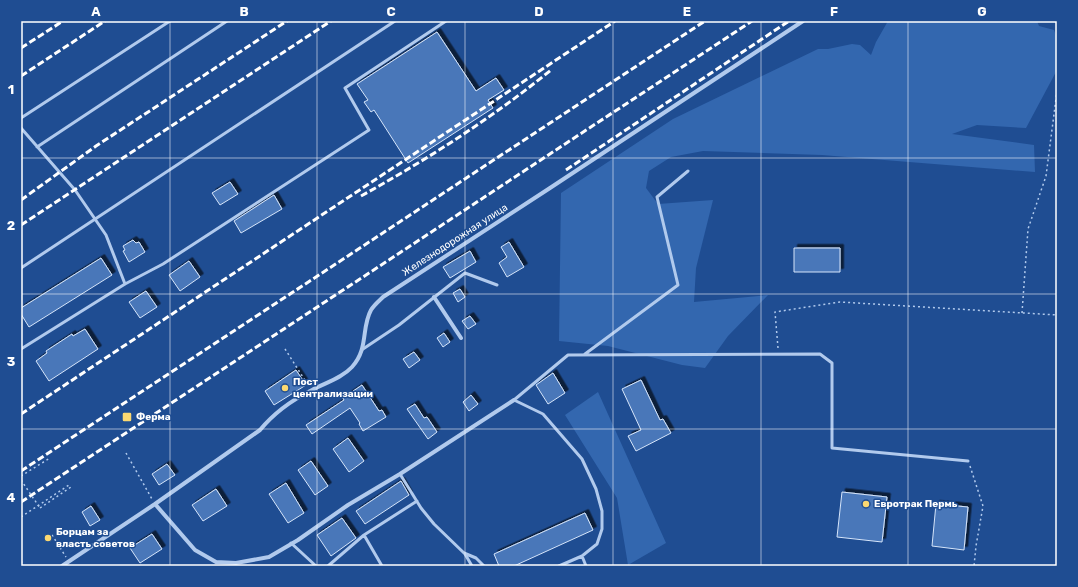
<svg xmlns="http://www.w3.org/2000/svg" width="1078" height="587" viewBox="0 0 1078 587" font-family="Rubik,sans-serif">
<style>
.green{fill:#3367af}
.building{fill:#4877b9;stroke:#d6e5fa;filter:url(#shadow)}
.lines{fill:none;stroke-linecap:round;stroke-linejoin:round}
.path{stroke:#b1caed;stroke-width:1.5;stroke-dasharray:2 3;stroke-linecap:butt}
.service{stroke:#b1caed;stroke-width:3}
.minor{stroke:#b1caed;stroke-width:4}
.rail{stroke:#fff;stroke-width:3;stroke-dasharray:7 3;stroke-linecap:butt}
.path-bridge{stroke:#b1caed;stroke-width:1.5;stroke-dasharray:2 3;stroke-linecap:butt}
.grid{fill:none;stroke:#fff;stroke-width:1;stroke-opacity:0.55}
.poi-dot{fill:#fbd871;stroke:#1f4d92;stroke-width:1.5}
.labels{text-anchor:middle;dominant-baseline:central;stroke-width:3;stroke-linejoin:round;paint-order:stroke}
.street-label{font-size:10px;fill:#fff;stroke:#1f4d92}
.poi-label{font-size:10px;font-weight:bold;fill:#fff;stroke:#1f4d92;text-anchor:start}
.neatline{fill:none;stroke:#fff;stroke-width:1.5}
.grid-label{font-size:13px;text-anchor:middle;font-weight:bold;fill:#fff}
</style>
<defs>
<filter id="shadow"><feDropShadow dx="3.5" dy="-3.5" stdDeviation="0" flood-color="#0009"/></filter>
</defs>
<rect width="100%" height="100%" fill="#1f4d92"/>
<path class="green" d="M888 21H1037L1039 26 1054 30 1057 38V70L1026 128 977 125 952 134 1034 145 1035 172 822 155 703 151 671 157 649 171 646 188 658 204 713 200 696 268 694 302 768 295 728 336 705 368 682 365 608 346 559 341 561 193 673 119 818 49H828L852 44 860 45 871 55 876 42Z
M598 392 666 543 628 565 617 498 565 415Z"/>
<path class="building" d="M437 32 476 91 496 78 504 90 488 100 493 108 408 163 374 110 371 112 364 102 368 100 357 84Z
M230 182 238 194 220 205 212 193Z
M274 195 282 209 241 233 234 221Z
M133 240 136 243 139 242 145 252 129 262 123 251 125 250 123 246Z
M509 242 524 267 507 277 499 263 507 257 501 247Z
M794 248H840V272H794Z
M470 251 476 262 450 278 443 267Z
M101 258 112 275 29 327 21 314V308Z
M189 261 200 277 180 291 169 275Z
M460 289 465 297 458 302 453 293Z
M146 291 157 307 140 318 129 302Z
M470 316 476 324 468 329 462 321Z
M85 329 98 349 49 381 36 361 47 353 46 351 72 334 73 336Z
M444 333 450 342 443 347 437 338Z
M414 352 420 360 409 368 403 359Z
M296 370 306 385 274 405 265 391Z
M553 373 565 393 548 404 536 385Z
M641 380 660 420 663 419 671 433 636 451 628 436 641 430 622 389Z
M362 385 379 411 382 410 386 417 363 431 359 424 360 423 350 408 312 434 306 425 344 400 343 398Z
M471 395 478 404 469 411 463 402Z
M415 404 424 418 427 417 437 432 428 439 407 409Z
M348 438 364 461 349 472 333 449Z
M311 461 328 486 315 495 298 470Z
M167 464 175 475 159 485 152 474Z
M401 481 409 495 365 524 356 511Z
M286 483 304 513 288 523 269 494Z
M216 489 227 506 203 521 192 505Z
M842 492 887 497 882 542 837 537Z
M936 504 968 507 964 550 932 546Z
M91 506 100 520 90 526 82 512Z
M585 513 593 530 514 566H499L494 554Z
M342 518 356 538 331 556 317 535Z
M152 534 162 549 140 563 130 548Z"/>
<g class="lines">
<path class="path" d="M1022 313 1028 229 1046 176 1057 91
M778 348 775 312 840 302 1057 315
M285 349 308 385
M126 453 152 499
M970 466 983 506 976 546 974 566
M21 476 50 458
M40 508 71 487
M21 517 69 485
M48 538 52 535 66 557
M21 561 24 566"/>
<path class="service" d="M21 118 170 21
M21 128 75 190 106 235 125 284
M37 147 227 21
M21 268 395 21
M21 349 125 284 163 264 369 130 345 88 446 21
M363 349 399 325 465 273 497 285
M585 354 678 285 657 197 688 171
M400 474 421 508 434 524 464 553 476 558 484 566
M364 535 382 566
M291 543 316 566
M465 554 472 566
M582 556 586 566
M328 566 364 535 417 501
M559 566 582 556 597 544 602 529V511L596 489 582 459 543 414 514 400 568 355 820 354 832 363V448L968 461"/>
<path class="minor" d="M434 297 461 338
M155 504 195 550 216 562 236 563 269 557 298 540 348 505 400 474 514 400
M62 566 155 504 260 430C274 413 292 400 312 390 325 383 342 378 352 367 369 348 361 328 371 310 374 305 379 301 383 297L550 188 803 21"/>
<path class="rail" d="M21 48 63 21
M21 76 105 21
M566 170 789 21
M361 196C428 159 492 118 551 70
M21 200 96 146 287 21
M21 225 331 21
M21 414 615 21
M21 471 705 21
M21 502 752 21"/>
<path class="path-bridge" d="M21 480 40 508"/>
</g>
<path class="grid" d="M170 21V566M317 21V566M465 21V566M613 21V566M761 21V566M908 21V566M21 158H1057M21 294H1057M21 429H1057"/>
<g class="poi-dot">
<circle cx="285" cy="388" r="4"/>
<rect x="122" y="412" width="10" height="10" rx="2"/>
<circle cx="866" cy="504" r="4"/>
<circle cx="48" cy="538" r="4"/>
</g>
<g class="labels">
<g class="street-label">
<text transform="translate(455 240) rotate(-33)">Железнодорожная улица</text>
</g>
<g class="poi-label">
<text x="293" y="382">Пост<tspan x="293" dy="12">централизации</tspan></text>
<text x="136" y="417">Ферма</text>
<text x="874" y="504">Евротрак Пермь</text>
<text x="56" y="532">Борцам за<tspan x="56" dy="12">власть советов</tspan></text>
</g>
</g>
<rect width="1078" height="587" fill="none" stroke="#1f4d92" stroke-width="44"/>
<rect x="22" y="22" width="1034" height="543" class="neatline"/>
<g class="grid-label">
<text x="96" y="16">A</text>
<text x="244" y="16">B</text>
<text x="391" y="16">C</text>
<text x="539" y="16">D</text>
<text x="687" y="16">E</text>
<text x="834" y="16">F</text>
<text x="982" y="16">G</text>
<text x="11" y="94">1</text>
<text x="11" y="230">2</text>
<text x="11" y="366">3</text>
<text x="11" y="502">4</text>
</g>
</svg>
